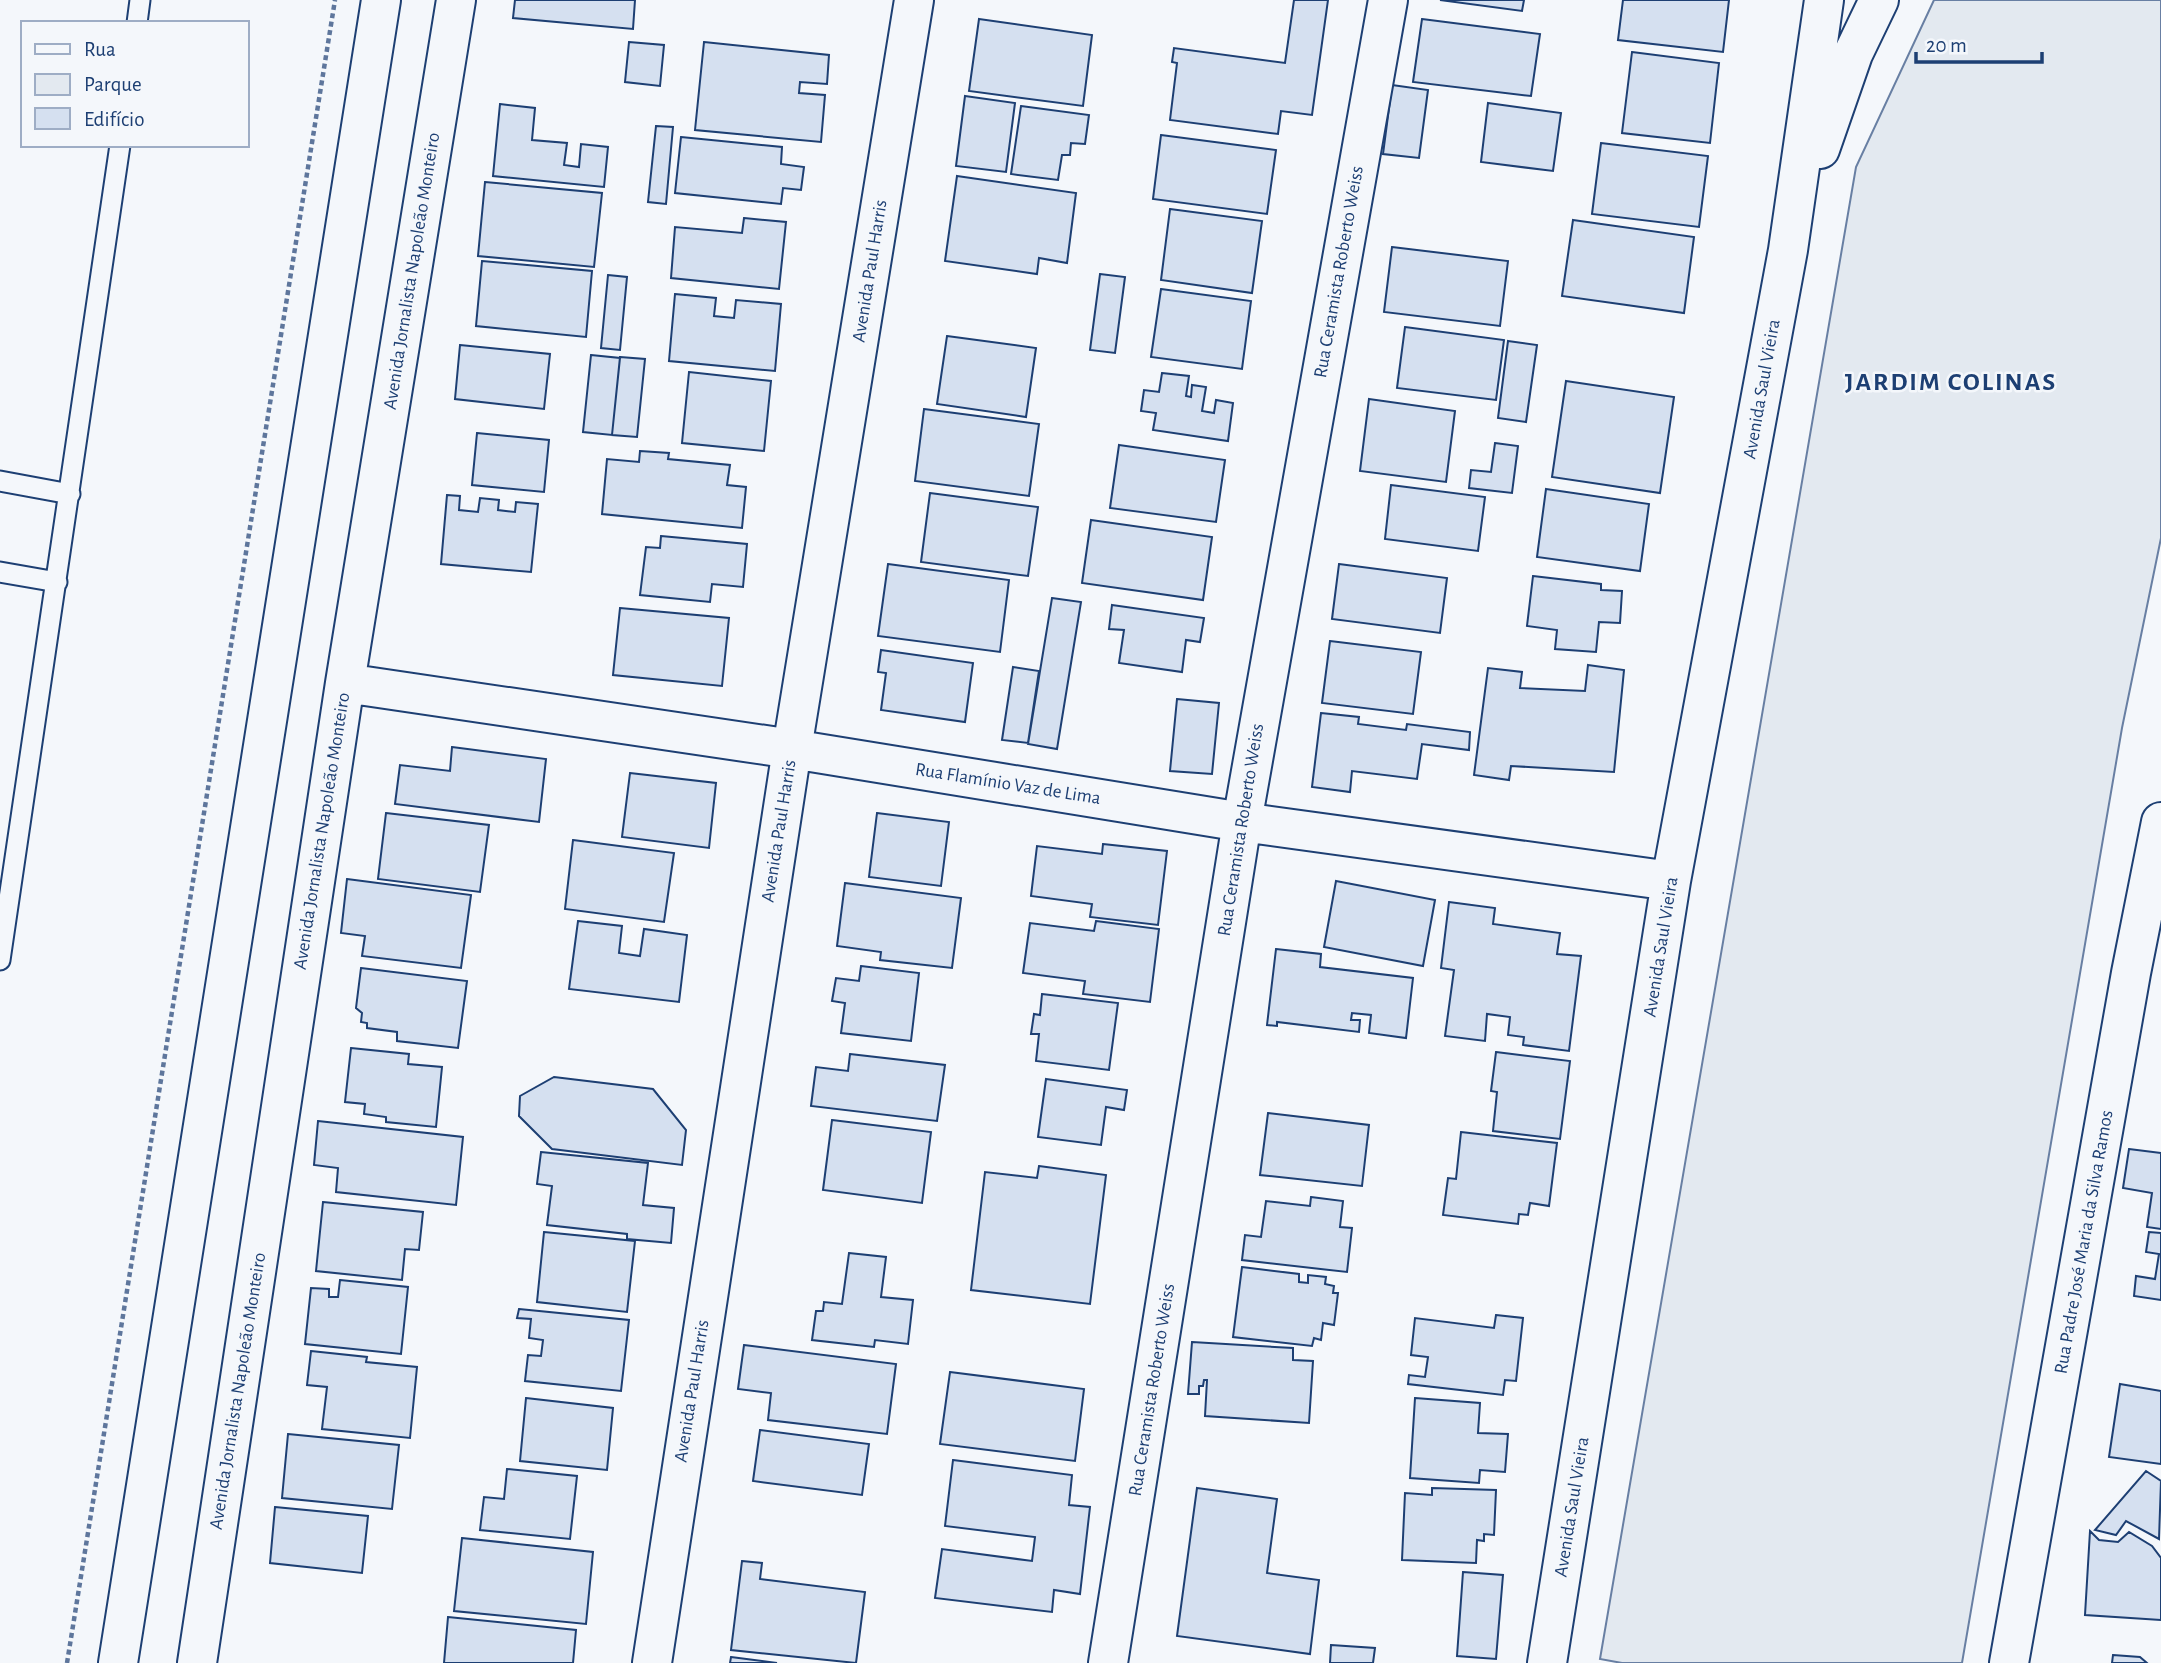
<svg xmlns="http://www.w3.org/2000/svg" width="2161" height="1663" viewBox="0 0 2161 1663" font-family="'Alegreya Sans',sans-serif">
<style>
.green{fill:#e3e9f0;stroke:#687fa3;stroke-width:2}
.building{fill:#d5e0f0;stroke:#1d3f73;stroke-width:2}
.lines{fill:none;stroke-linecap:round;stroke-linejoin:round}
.lane-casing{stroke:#1d3f73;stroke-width:23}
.street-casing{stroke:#1d3f73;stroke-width:42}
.secondary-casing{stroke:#1d3f73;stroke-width:42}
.path{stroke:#5e769c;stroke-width:4.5;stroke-dasharray:5 3.5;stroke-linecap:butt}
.lane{stroke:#f4f7fb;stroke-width:19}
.street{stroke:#f4f7fb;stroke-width:38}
.secondary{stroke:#f4f7fb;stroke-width:38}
.labels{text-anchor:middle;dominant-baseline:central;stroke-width:5;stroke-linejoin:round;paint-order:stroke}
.street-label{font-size:19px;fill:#1d3f73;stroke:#f4f7fb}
.district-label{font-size:26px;font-weight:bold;letter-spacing:2px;fill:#1d3f73;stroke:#f4f7fb}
</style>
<rect width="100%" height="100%" fill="#f4f7fb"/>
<path class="green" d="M1934 0H2161V538L2122 728 1962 1663H1622L1600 1659 1856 167Z"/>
<path class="building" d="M515 0H635L633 29 513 18Z
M1294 0H1328L1312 115 1281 111 1278 134 1170 120 1177 63 1172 62 1174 48 1285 63Z
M1440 0H1524L1522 11Z
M1623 0H1729L1723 52 1618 40Z
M979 19 1092 35 1083 106 969 91Z
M1422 19 1540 34 1531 96 1413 82Z
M629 42 664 45 660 86 625 82Z
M704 42 829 55 827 84 800 82 799 93 825 95 821 142 695 130Z
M1632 52 1719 63 1710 143 1622 133Z
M1392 85 1428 90 1419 158 1383 154Z
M965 96 1015 103 1006 172 956 166Z
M1488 103 1561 113 1553 171 1481 162Z
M500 104 535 108 532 140 567 143 564 165 579 167 581 144 608 147 604 187 493 176Z
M1021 106 1089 115 1085 144 1071 143 1070 155H1062L1058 180 1011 174Z
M656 126 673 127 666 204 648 202Z
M1161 135 1276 150 1267 214 1153 199Z
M681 137 782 147 781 164 804 167 801 190 783 188 781 204 675 193Z
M1601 143 1708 156 1699 227 1592 214Z
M957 176 1076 193 1067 263 1039 258 1037 274 945 261Z
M485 182 602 193 594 267 478 256Z
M1170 209 1262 221 1252 293 1161 280Z
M744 218 786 222 779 289 671 278 675 227 742 233Z
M1573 220 1694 237 1684 313 1562 296Z
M1392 247 1508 261 1500 326 1384 312Z
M482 261 592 271 586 337 476 326Z
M1100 274 1125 277 1115 353 1090 350Z
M608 275 627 277 620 350 601 348Z
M1161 289 1251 301 1242 369 1151 357Z
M675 294 716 298 714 316 734 318 736 300 781 304 775 371 669 361Z
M1405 327 1504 340 1496 400 1397 388Z
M947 336 1036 348 1026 417 937 404Z
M1508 341 1537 345 1526 422 1498 418Z
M460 345 550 354 544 409 455 399Z
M591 355 620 358 612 435 583 432Z
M620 357 645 359 637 437 612 435Z
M689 372 771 381 764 451 682 443Z
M1162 373 1189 376 1186 396 1191 397 1192 385 1206 387 1202 411 1214 413 1216 400 1233 403 1228 441 1153 430 1156 413 1141 411 1144 390 1159 392Z
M1566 381 1674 397 1660 493 1552 477Z
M1369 399 1455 411 1446 482 1360 471Z
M924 409 1039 424 1029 496 915 481Z
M477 433 549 440 544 492 472 485Z
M1495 443 1518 446 1512 493 1469 488 1471 470 1491 472Z
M1119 445 1225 460 1216 522 1110 508Z
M640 451 669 453 668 459 730 465 727 485 746 487 742 528 602 514 607 459 639 462Z
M1391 485 1485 497 1478 551 1385 539Z
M1546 489 1649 504 1640 571 1537 557Z
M930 493 1038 507 1028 576 921 562Z
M447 495 460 496 459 510 478 512 480 498 499 500 498 510 515 512 516 502 538 504 531 572 441 564Z
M1091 520 1212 537 1203 600 1082 583Z
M661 536 747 544 743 587 712 584 710 602 640 595 646 547 660 548Z
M888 564 1009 580 1000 652 878 636Z
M1339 564 1447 578 1440 633 1332 619Z
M1533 576 1601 584V590L1622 591 1620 623 1599 622 1596 652 1555 649 1557 630 1527 626Z
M1052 598 1081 602 1057 749 1028 744Z
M1112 605 1204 618 1200 642 1186 640 1182 672 1119 663 1124 630 1109 629Z
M620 608 729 618 722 686 613 675Z
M1330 641 1421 652 1413 714 1322 703Z
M881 650 973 663 965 722 881 710 886 673 878 672Z
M1588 665 1624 670 1614 772 1511 766 1509 780 1474 775 1488 668 1522 672 1520 688 1585 691Z
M1013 667 1039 671 1028 743 1002 740Z
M1177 699 1219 703 1212 774 1170 771Z
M1321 713 1359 717 1358 724 1406 730 1407 724 1470 732 1469 750 1422 744 1417 779 1352 771 1350 792 1312 787Z
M452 747 546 759 539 822 395 804 400 765 450 771Z
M630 773 716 783 709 848 622 837Z
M386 813 489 825 480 892 378 879Z
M877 813 949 822 941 886 869 877Z
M573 840 674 853 664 922 565 909Z
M1103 844 1167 851 1158 925 1090 917 1092 904 1031 896 1037 846 1102 854Z
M347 879 471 895 461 968 362 956 365 936 341 933Z
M1336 881 1435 900 1423 966 1324 947Z
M845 883 961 898 952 968 880 960 881 952 837 946Z
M1449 902 1495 908 1493 924 1560 933 1557 954 1581 956 1569 1051 1523 1045 1524 1037 1508 1035 1510 1017 1487 1014 1485 1041 1445 1036 1454 970 1441 968Z
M578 921 622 926 619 953 640 956 644 929 687 935 679 1002 569 989Z
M1096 921 1159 929 1150 1002 1083 994 1085 981 1023 973 1030 923 1094 931Z
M1276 949 1321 954 1320 967 1413 978 1406 1038 1369 1033 1371 1015 1352 1013 1351 1020H1360L1359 1032 1277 1022V1026L1267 1025Z
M861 966 919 973 911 1041 841 1033 845 1003 832 1001 836 978 859 981Z
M361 968 467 981 458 1048 397 1041V1032L367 1028V1023L361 1022 362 1013 356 1008Z
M1042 994 1118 1003 1109 1070 1036 1061 1039 1034H1031L1034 1014 1040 1015Z
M351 1048 409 1054 408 1064 442 1067 436 1127 386 1122V1117L364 1114 365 1104 345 1102Z
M1496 1052 1570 1061 1560 1139 1493 1131 1497 1092 1491 1091Z
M850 1054 945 1065 937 1121 811 1106 816 1067 848 1071Z
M554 1077 653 1089 686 1130 682 1165 552 1149 519 1116 520 1096Z
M1046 1079 1127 1090 1124 1110 1106 1107 1101 1145 1038 1137Z
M1268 1113 1369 1125 1362 1186 1260 1175Z
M832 1120 931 1132 922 1203 823 1190Z
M318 1121 463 1137 456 1205 336 1192 338 1168 314 1165Z
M1461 1132 1557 1143 1549 1206 1530 1203 1528 1215 1519 1214 1518 1224 1443 1215 1448 1178 1456 1179Z
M2129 1149 2161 1153V1229L2147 1227 2152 1193 2123 1188Z
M541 1152 648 1163 643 1205 674 1208 671 1243 627 1239V1234L547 1225 552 1186 537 1184Z
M1039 1166 1106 1175 1090 1304 971 1290 985 1172 1037 1178Z
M1311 1197 1343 1201 1340 1227 1352 1228 1347 1272 1242 1260 1245 1235 1261 1237 1266 1201 1310 1206Z
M323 1202 423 1212 419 1250 405 1249 402 1280 316 1271Z
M544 1232 635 1241 627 1312 537 1302Z
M2149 1232 2161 1233V1300L2134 1296 2136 1276 2155 1279 2159 1254 2146 1252Z
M849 1253 886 1257 881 1297 913 1300 908 1344 875 1340 874 1347 812 1340 816 1311H823L824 1302 842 1304Z
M1242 1267 1299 1274V1282L1308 1283V1275L1326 1277 1325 1284 1334 1286 1333 1293H1338L1334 1325 1323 1323 1321 1340 1314 1338 1312 1346 1233 1337Z
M340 1280 408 1287 401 1354 305 1344 311 1288 329 1289V1297H338Z
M519 1309 629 1320 621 1391 525 1381 528 1355 541 1356 543 1340 529 1338 531 1319 517 1318Z
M1496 1315 1523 1318 1516 1381 1505 1380 1503 1395 1408 1384 1409 1375 1425 1377 1428 1357 1411 1355 1415 1318 1494 1328Z
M1192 1342 1293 1348V1360L1313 1361 1309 1423 1205 1416 1207 1380H1204L1203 1386H1199V1394H1188Z
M744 1345 896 1364 887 1434 768 1420 771 1393 738 1389Z
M311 1351 367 1357 366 1362 417 1367 410 1438 322 1429 327 1387 307 1385Z
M950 1372 1084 1389 1075 1461 940 1444Z
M2120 1384 2161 1391V1464L2109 1457Z
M526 1398 613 1408 607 1470 520 1461Z
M1415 1398 1480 1403 1478 1433 1508 1434 1505 1472 1480 1470 1479 1483 1410 1478Z
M760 1430 869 1444 862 1495 753 1481Z
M288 1434 399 1445 392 1509 282 1498Z
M953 1460 1072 1475 1069 1505 1090 1507 1080 1594 1054 1590 1052 1612 935 1598 942 1549 1032 1561 1035 1537 945 1526Z
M507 1469 577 1476 570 1539 480 1530 484 1497 504 1499Z
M2146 1471 2161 1481 2159 1539 2126 1521 2116 1535 2095 1530Z
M1197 1488 1277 1499 1267 1573 1319 1580 1310 1654 1177 1636Z
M1432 1488 1496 1490 1494 1535 1484 1534V1541L1477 1540 1476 1563 1402 1560 1405 1493 1432 1495Z
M275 1507 368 1516 362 1573 270 1563Z
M2090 1531 2099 1540 2118 1542 2129 1532 2152 1546 2161 1558V1620L2085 1615Z
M462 1538 593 1552 586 1624 454 1611Z
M742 1561 762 1563 760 1579 865 1592 856 1663 731 1650Z
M1463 1572 1503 1575 1496 1659 1457 1656Z
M448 1617 576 1630 573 1663H444Z
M1331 1645 1375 1648 1373 1663H1330Z
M2113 1655 2140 1657 2147 1663H2112Z
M731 1657 777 1663H730Z"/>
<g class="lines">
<defs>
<path id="lane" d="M137 23 140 0
M0 481 70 494
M0 572 57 582
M0 960 120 145"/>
<path id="street" d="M1820 149 1853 54 1879 0
M345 683 792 749 1242 822 1671 881
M197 1663 345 683 456 0
M652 1663 792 749 914 0
M1108 1663 1242 822 1388 0
M1547 1663 1671 881 1788 250 1824 0
M2009 1663 2131 973 2161 822"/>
<path id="secondary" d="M118 1663 381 0"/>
</defs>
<use href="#lane" class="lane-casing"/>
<use href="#street" class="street-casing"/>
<use href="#secondary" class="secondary-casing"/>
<path class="path" d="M67 1663 335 0"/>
<use href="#lane" class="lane"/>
<use href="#street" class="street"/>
<use href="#secondary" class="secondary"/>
</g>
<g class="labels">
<g class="street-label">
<text transform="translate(412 271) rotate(-81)">Avenida Jornalista Napoleão Monteiro</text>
<text transform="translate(870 271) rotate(-81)">Avenida Paul Harris</text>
<text transform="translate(1339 272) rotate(-80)">Rua Ceramista Roberto Weiss</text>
<text transform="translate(1762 389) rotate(-80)">Avenida Saul Vieira</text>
<text transform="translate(1008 784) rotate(9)">Rua Flamínio Vaz de Lima</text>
<text transform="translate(1241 830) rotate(-81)">Rua Ceramista Roberto Weiss</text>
<text transform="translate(322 831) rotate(-81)">Avenida Jornalista Napoleão Monteiro</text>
<text transform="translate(779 831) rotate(-81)">Avenida Paul Harris</text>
<text transform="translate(1661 947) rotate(-81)">Avenida Saul Vieira</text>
<text transform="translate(2084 1242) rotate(-80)">Rua Padre José Maria da Silva Ramos</text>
<text transform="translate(1152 1390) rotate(-81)">Rua Ceramista Roberto Weiss</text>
<text transform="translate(238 1391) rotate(-81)">Avenida Jornalista Napoleão Monteiro</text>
<text transform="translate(692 1391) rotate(-81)">Avenida Paul Harris</text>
<text transform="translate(1572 1507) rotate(-81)">Avenida Saul Vieira</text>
</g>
<g class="district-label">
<text x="1951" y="382">JARDIM COLINAS</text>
</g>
</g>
<rect x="21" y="21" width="228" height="126" fill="#f4f7fb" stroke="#9eadc5" stroke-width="2"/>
<rect x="35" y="44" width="35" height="10" fill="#f4f7fb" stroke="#9eadc5" stroke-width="2"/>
<text x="84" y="56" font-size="21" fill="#1d3f73">Rua</text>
<rect x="35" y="74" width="35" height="21" fill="#e3e9f0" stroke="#9eadc5" stroke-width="2"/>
<text x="84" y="91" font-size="21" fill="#1d3f73">Parque</text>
<rect x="35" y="108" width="35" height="21" fill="#d5e0f0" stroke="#9eadc5" stroke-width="2"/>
<text x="84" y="126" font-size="21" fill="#1d3f73">Edifício</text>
<path d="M1916 52v10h126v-10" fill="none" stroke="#1d3f73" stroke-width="3.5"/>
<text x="1926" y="52" font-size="21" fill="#1d3f73" stroke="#f4f7fb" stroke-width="5" paint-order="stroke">20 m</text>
</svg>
